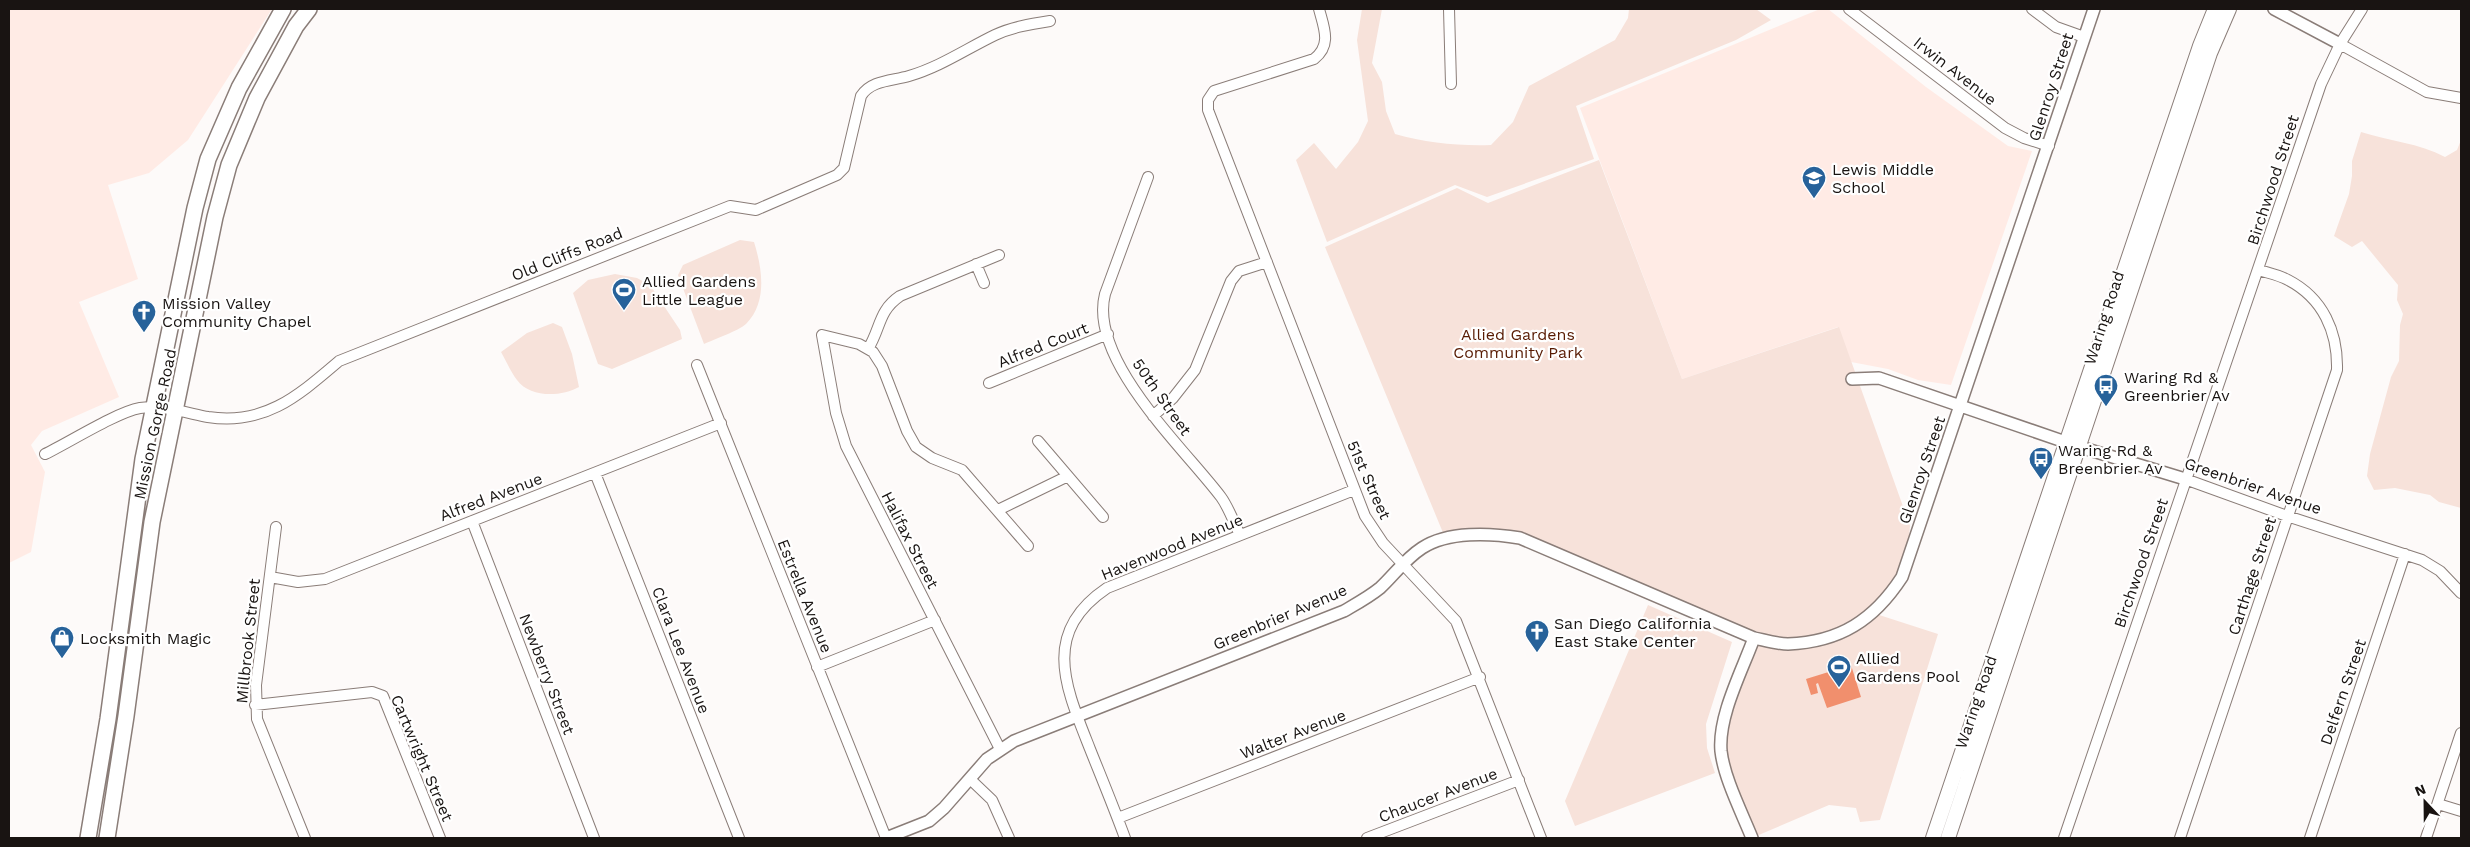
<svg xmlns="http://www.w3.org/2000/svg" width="2470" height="847" viewBox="0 0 2470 847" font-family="'Work Sans',sans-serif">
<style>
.built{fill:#ffebe5}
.green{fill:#f7e2da}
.water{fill:#f18f6d}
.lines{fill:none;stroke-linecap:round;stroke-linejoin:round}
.minor-casing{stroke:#8a7d78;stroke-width:12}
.tertiary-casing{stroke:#8a7d78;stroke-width:14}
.secondary-casing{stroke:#8a7d78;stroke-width:16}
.primary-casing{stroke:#8a7d78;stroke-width:18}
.minor{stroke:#fff;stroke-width:10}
.tertiary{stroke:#fff;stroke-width:11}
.secondary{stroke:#fff;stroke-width:14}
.primary{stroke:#fff;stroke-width:15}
.labels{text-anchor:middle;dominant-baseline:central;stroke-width:4.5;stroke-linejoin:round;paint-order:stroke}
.street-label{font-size:16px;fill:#191412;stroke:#fff}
.poi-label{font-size:16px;fill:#191412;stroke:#fff;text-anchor:start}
.park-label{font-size:16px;fill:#581b03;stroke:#fff}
</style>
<rect width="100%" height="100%" fill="#fdfaf9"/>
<path class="built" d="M9 9H272L188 140 149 173 108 185 138 279 79 302 119 397 42 431 31 445 45 472 31 552 9 563Z
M1820 9H1828L1926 87 2008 146 2032 151 1951 385 1918 380 1888 369 1851 362 1838 327 1682 379 1580 108Z"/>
<path class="green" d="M1362 9H1382L1372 63 1382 82 1386 111 1395 134C1426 143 1458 146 1491 145L1513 122 1529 86 1615 40 1628 18 1629 9H1756L1771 20 1736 40 1576 106 1594 159 1487 197 1455 185 1327 242 1296 160 1314 143 1336 169 1358 142 1368 121 1357 40Z
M2361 132C2389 141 2419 143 2445 157L2457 150 2461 140V508L2439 502 2430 495 2395 488 2374 490 2367 476 2370 454 2391 377 2399 361 2400 325 2403 314 2397 300 2398 285 2362 241 2352 247 2334 236 2349 194 2352 176V161Z
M1599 160 1682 379 1839 327 1910 526 1906 568 1873 613 1938 634 1880 820 1860 822 1856 808 1829 805 1754 837 1725 762 1722 733 1753 638 1519 539 1446 540 1325 247 1457 188 1488 203Z
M740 240 754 242C762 268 768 302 746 324 738 331 715 339 704 344L678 275 683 265Z
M615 274 637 278 650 285 680 330 682 339 612 369 598 364 573 293 588 280Z
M553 323 562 327 572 354 579 387C561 397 530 398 517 380 511 372 506 361 501 352L527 333Z
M1648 605 1732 642 1706 724 1707 748 1715 773 1575 826 1565 801Z"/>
<path class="water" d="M1851 665 1861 697 1827 708 1818 683 1816 684 1818 693 1811 695 1806 679Z"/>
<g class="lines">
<defs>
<path id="minor" d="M1319 9C1324 28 1332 45 1314 59L1214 91 1208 100V110L1365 516 1383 543 1456 621 1541 838
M1449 9 1451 84
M1849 9 2005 128 2024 138 2049 146
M2032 9 2056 27 2084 37
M2340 44 2427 92 2461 98
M1148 177 1105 294C1088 360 1185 449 1221 497 1229 508 1234 523 1240 535
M976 264 984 283
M868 349C881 328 878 311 900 296L999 255
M697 365 886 838
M989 383 1108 334
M1153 416 1173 398 1195 370 1231 281 1239 271 1267 262
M1038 441 1103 517
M45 454C68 443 117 412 140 408 162 405 187 413 208 417 265 426 299 395 339 361L730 206 756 210 837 175 844 168 861 96C871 80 892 81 909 76 940 67 966 49 995 35 1012 27 1031 24 1050 21
M595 473 739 838
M2185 479 2287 516 2422 560 2440 571 2461 593
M998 510 1068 476
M472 521 594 838
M276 527 256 685 257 719 305 838
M270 577 298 582 325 579 721 423
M817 667 935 620
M255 705 372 692 383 696 440 838
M1000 749 846 446 836 413 822 335 859 344 873 352 882 366 907 431 916 447 932 458 962 470 1028 546
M970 779 992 800 1009 838
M2438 804 2461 811
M1118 818 1480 677
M1125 838C1114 808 1102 779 1090 749 1066 688 1040 633 1107 588L1354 490
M1367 838 1519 780
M2064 838 2321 84 2340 44 2362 9
M2180 838 2337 370C2338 332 2323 298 2288 280 2279 275 2268 273 2259 270
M2310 838 2405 554
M2426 838 2461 733"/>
<path id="tertiary" d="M2274 9 2340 44
M1852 379 1879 378 2080 447 2185 479
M886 838 929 821 944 808 987 759 1014 741 1344 611C1356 604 1369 597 1380 588 1394 575 1405 559 1422 548 1448 531 1490 533 1520 538L1754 638C1764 640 1777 644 1788 644 1840 642 1874 620 1902 577L2094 9
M1752 838C1742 813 1724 778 1721 751 1718 716 1742 671 1754 638"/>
<path id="secondary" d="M1933 838 2200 46 2215 9
M1948 838 2210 53 2229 9"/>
<path id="primary" d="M88 838 108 719 143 459 195 208 208 159 239 88 283 9
M107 838 126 716 152 522 215 217 229 165 257 98 296 26 309 9"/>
</defs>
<use href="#minor" class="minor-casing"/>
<use href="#tertiary" class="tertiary-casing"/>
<use href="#secondary" class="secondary-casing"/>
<use href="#primary" class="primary-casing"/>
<use href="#minor" class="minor"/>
<use href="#tertiary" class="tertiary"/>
<use href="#secondary" class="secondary"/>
<use href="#primary" class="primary"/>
</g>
<defs>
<symbol id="school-pin" viewBox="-11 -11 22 30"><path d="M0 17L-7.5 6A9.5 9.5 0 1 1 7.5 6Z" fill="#27629a" stroke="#fff"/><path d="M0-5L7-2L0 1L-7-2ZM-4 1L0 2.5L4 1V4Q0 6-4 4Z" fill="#fff"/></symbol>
<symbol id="stadium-pin" viewBox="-11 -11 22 30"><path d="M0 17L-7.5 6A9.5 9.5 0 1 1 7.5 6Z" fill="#27629a" stroke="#fff"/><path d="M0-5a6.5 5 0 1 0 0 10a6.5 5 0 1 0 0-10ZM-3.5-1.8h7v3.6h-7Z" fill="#fff"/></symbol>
<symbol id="church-pin" viewBox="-11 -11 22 30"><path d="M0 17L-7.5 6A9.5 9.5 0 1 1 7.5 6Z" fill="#27629a" stroke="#fff"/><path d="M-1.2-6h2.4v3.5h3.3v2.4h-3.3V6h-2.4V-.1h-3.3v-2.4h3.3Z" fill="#fff"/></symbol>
<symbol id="bus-pin" viewBox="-11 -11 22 30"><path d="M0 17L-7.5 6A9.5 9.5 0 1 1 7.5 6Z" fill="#27629a" stroke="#fff"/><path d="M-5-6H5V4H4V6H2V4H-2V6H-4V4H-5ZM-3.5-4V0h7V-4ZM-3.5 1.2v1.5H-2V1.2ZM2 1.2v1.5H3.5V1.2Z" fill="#fff"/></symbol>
<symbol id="shop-pin" viewBox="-11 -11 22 30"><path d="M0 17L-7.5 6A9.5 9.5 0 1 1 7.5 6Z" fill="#27629a" stroke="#fff"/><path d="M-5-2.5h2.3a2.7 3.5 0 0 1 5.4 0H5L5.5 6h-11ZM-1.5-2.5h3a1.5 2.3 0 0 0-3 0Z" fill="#fff"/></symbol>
</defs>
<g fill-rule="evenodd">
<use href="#school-pin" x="1800" y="164" width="28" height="38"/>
<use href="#stadium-pin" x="610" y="276" width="28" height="38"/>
<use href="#church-pin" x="130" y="298" width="28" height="38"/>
<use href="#bus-pin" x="2092" y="372" width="28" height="38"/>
<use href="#bus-pin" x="2027" y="445" width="28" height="38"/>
<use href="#church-pin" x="1523" y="618" width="28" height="38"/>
<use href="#shop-pin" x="48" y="624" width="28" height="38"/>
<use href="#stadium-pin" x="1825" y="653" width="28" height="38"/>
</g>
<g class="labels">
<g class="street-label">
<text transform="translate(1955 71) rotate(38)">Irwin Avenue</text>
<text transform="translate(2051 87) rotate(-72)">Glenroy Street</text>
<text transform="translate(2273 180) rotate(-72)">Birchwood Street</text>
<text transform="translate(567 254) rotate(-22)">Old Cliffs Road</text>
<text transform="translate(2104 318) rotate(-72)">Waring Road</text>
<text transform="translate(1043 345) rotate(-22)">Alfred Court</text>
<text transform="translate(1162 397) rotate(55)">50th Street</text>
<text transform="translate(155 424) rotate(-78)">Mission Gorge Road</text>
<text transform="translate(1922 470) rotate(-71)">Glenroy Street</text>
<text transform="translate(1369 480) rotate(66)">51st Street</text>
<text transform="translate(2253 486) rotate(19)">Greenbrier Avenue</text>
<text transform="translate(491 497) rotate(-21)">Alfred Avenue</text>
<text transform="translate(910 540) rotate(63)">Halifax Street</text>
<text transform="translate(1172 547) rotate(-22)">Havenwood Avenue</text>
<text transform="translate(2141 563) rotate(-71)">Birchwood Street</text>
<text transform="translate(2252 576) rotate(-72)">Carthage Street</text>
<text transform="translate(805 596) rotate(68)">Estrella Avenue</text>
<text transform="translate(1280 617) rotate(-23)">Greenbrier Avenue</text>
<text transform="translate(248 641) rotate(-84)">Millbrook Street</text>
<text transform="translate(681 650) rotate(69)">Clara Lee Avenue</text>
<text transform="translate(547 674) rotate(69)">Newberry Street</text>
<text transform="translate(2343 692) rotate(-71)">Delfern Street</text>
<text transform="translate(1976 702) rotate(-71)">Waring Road</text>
<text transform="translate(1293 734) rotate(-21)">Walter Avenue</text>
<text transform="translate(422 758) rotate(67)">Cartwright Street</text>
<text transform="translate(1438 795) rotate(-21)">Chaucer Avenue</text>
</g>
<g class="poi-label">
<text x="1832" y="169">Lewis Middle<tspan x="1832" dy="18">School</tspan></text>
<text x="642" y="281">Allied Gardens<tspan x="642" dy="18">Little League</tspan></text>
<text x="162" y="303">Mission Valley<tspan x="162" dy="18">Community Chapel</tspan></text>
<text x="2124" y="377">Waring Rd &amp;<tspan x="2124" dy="18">Greenbrier Av</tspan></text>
<text x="2058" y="450">Waring Rd &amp;<tspan x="2058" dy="18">Breenbrier Av</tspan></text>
<text x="1554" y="623">San Diego California<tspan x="1554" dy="18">East Stake Center</tspan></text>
<text x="80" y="638">Locksmith Magic</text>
<text x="1856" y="658">Allied<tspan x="1856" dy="18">Gardens Pool</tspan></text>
</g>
<g class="park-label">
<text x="1518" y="334">Allied Gardens<tspan x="1518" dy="18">Community Park</tspan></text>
</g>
</g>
<rect width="2470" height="847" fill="none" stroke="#191412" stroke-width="20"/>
<g transform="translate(2425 802) rotate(338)" stroke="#ffffff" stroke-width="4" paint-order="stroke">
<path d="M0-4L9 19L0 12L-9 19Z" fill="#191412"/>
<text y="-8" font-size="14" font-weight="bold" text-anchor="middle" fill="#191412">N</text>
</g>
</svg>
